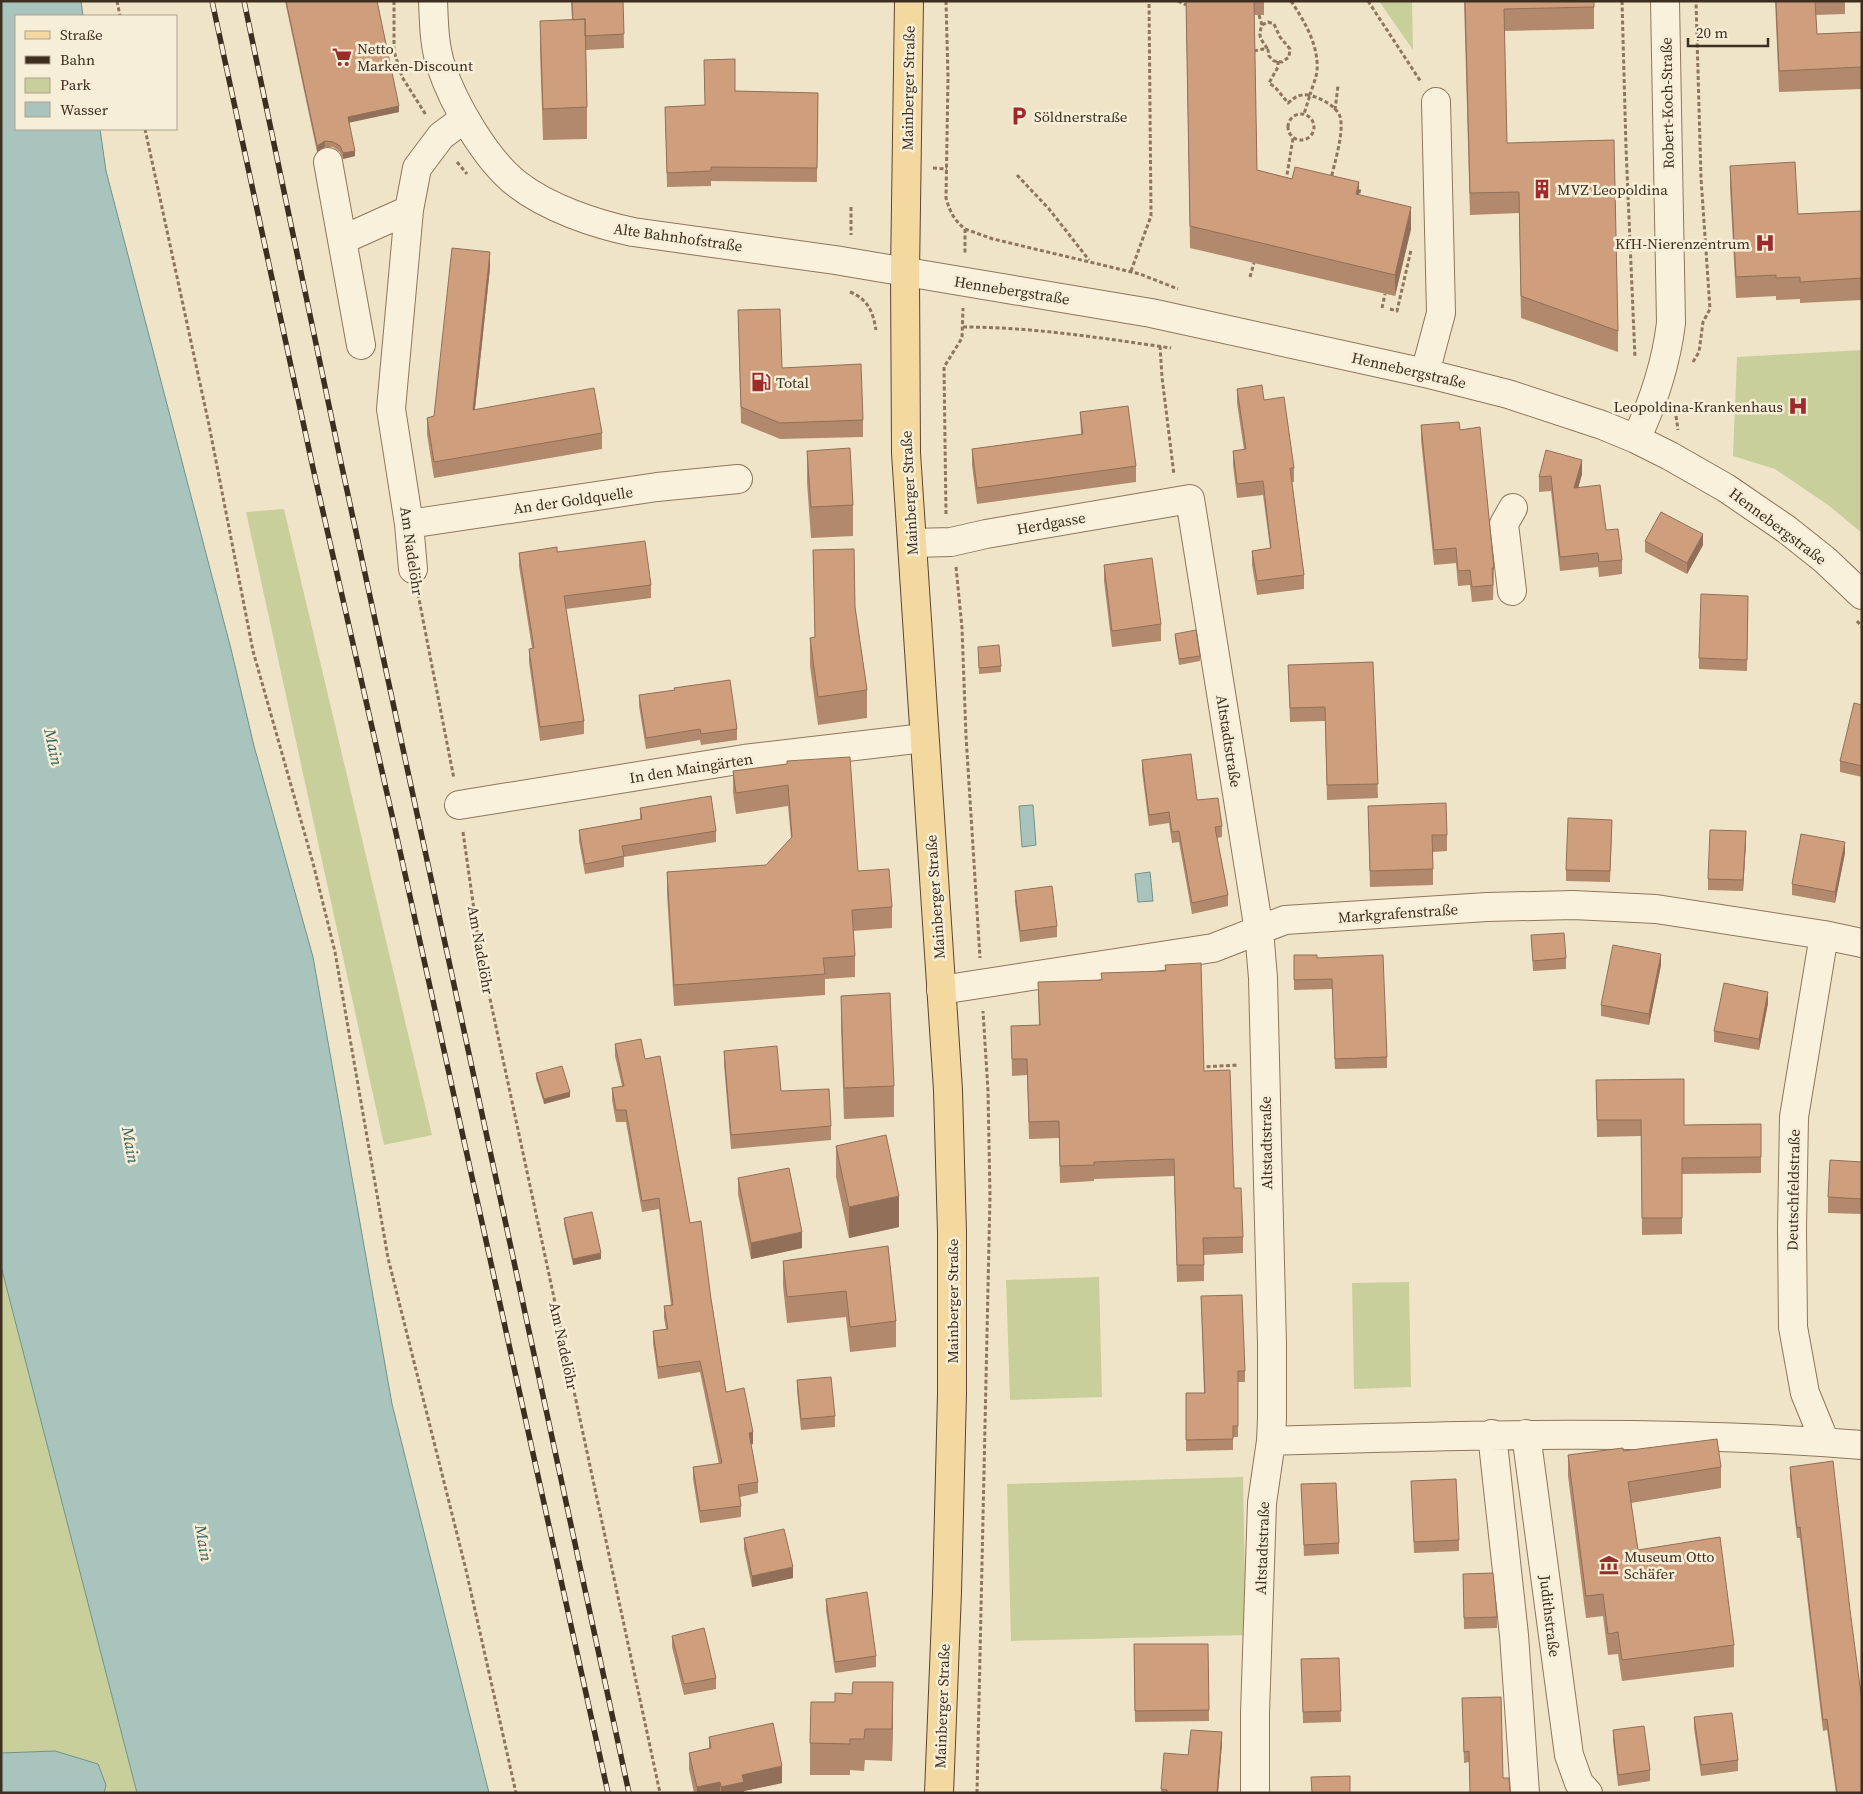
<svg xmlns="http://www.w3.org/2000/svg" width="1863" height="1794" viewBox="0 0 1863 1794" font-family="'Source Serif 4',serif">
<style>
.green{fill:#c9cf9b}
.water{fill:#a9c4bc;stroke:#6f938a}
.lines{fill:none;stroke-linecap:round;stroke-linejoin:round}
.minor-casing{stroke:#8d765c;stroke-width:30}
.major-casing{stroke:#5b4430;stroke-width:30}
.path{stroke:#8d765c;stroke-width:3;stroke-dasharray:4 2.5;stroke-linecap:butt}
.minor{stroke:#faf1dc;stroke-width:28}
.major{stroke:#f3d9a0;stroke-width:28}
.rail-casing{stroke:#3d2e20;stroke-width:5.5}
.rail{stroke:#f7eed8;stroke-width:4;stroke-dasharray:11;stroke-linecap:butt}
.wall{fill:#b2896c}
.shaded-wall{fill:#916f58}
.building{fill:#cf9f7d;stroke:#916f58}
.labels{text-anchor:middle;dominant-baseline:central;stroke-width:5;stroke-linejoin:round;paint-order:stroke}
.poi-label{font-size:15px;fill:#3d2e20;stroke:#f7eed8;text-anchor:start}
.street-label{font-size:15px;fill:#3d2e20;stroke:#f7eed8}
.water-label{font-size:16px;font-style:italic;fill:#2f5d5a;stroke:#f7eed8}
</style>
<rect width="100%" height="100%" fill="#f0e4c8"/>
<path class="green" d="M1379 1H1412L1413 50Z
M1862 350V533L1828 505 1775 469 1733 456 1737 357Z
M284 509 432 1135 384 1145 246 512Z
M1 1256 137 1793H1Z
M1099 1277 1102 1397 1010 1400 1006 1280Z
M1409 1282 1411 1387 1354 1389 1352 1283Z
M1243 1477 1246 1635 1011 1641 1007 1484Z"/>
<path class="water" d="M1 1H81L83 16H16V129H100L106 171 231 649 254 746 313 957 392 1404 489 1793H137L1 1266Z
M1033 805 1036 845 1022 847 1019 806Z
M1150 872 1153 901 1138 902 1135 874Z
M55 1751 98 1764 106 1785 104 1793H1V1753Z"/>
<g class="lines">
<defs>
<path id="minor" d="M433 1C434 23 434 45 441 66 453 103 486 160 517 184 548 208 595 224 633 232L835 260 1151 313 1425 373 1508 394 1602 425 1636 439 1670 456 1726 488 1786 529 1825 560 1862 595
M328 162 361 345
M342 240 409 210
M1425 373 1441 313 1436 102
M1636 439C1654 401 1666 364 1671 323L1665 1
M409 524 657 487 738 479
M912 543 951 542 986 534 1190 499 1259 931 1263 978 1272 1344V1418L1271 1441 1262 1503 1255 1713V1793
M413 569 409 524 391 409 409 210 417 168 441 136 465 118
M1512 591 1504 524 1513 508
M459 805 744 759 924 738
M1824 935 1794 1117 1792 1229 1793 1327 1805 1393 1825 1442
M941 990 1213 948 1285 920 1487 907 1573 905 1656 909 1824 935 1862 943
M1492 1434 1514 1635 1525 1793
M1526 1434 1569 1755 1579 1783 1588 1793
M1271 1441C1468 1435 1665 1429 1862 1445"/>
<path id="major" d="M909 1 905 273 906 453 948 1090 952 1233V1394L947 1592 939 1793"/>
</defs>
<use href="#minor" class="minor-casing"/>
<use href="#major" class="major-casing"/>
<path class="path" d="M117 1 120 16
M394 1V51L402 77 426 115
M946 1 948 77 946 198C950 212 954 220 965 229V254
M1178 1 1186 5
M1291 1C1305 22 1319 46 1317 71 1316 79 1312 87 1310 95 1321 99 1333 104 1339 114 1346 128 1334 164 1331 179
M1368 1 1421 82
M1622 1 1626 148 1635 358
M1259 15 1262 25
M1254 51 1263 49 1268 50 1269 56 1274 61 1282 62 1289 57 1290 49 1280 37 1274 24 1268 22 1262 25C1257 39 1262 39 1268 50
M1278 61V67L1269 83 1275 87 1288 103C1296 96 1300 94 1310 95L1304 114
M1335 110 1338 86
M1288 127a13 13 0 1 1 26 0a13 13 0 1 1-26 0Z
M145 129 209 425 253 651 313 863 335 952 388 1258 466 1570 516 1793
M457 162 467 174
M933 168 947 169
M1017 175 1049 209 1089 260
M1286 181 1293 138
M1355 187 1360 188 1358 198
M851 207V235
M965 229 993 239 1140 274 1178 289
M1131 271 1151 216 1149 1
M1250 277 1254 263
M850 292C868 299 873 312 876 330
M1382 308 1385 294
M1390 309 1397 311 1411 250
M963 327C1032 327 1102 338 1171 348
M1160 346 1162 377 1174 475
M1693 362 1699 352 1703 322 1710 309 1701 178 1696 1
M1676 416 1678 430
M946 514 944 367 962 338 963 308
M956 567 962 628 966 736 980 958
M418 594 454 779
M1857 621 1862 627
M463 832 480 952 660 1793
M1200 1067 1239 1065
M977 1793 990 1196 988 1091 983 1011"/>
<use href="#minor" class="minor"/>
<use href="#major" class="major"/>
<defs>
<path id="rail" d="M212 1 313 468 394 824 608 1793
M244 1 340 458 629 1793"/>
</defs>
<use href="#rail" class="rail-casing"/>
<use href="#rail" class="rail"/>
</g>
<path class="wall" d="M285 1H377L399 112 349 122 355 156 343 159 340 152 333 147H325L317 152Z
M571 1H623L624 48 586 50 587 107V139L543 140 540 52V21L572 20Z
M1186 1H1264V15H1254L1257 170 1359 195 1411 229 1395 296 1190 248Z
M1464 1H1594V29L1504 31 1507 143 1618 331V352L1521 318 1519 213 1470 215Z
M1775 1H1845V14L1816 15 1817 34 1862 32V89L1779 92Z
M735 91 818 93 817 182 711 181V186L667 187 665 107 704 105Z
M1730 166 1798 214 1862 211V300L1800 303V299L1776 300V296L1736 298 1730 188Z
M490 268 475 409 602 433V449L434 478 427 434V418L434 416Z
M738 310 782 368 863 420V437L780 439 741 423Z
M1237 389 1264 400 1294 468V482H1292L1304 575V589L1257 595 1252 565V551L1270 548 1263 495 1237 498 1233 465V451L1244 450 1237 403Z
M1080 412 1136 466V482L977 504 972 465V449L1081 435Z
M1421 425 1460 430 1494 568 1493 600 1472 602 1470 585 1458 586 1456 563 1434 565 1421 440Z
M807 451 853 505V536L811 538 807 482Z
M1582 474 1578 488 1606 530 1622 560V574L1599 577 1598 567 1560 571 1551 491 1539 492V477Z
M1645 541 1703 545 1687 574 1645 552Z
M813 550 855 607 867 690V718L818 725 810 666V638L815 637Z
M557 552 651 585V598L566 609 584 721V734L540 741 529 662V649L532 648 519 566V553Z
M1104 565 1161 624V641L1112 647 1104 581Z
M1748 607 1747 671 1699 669V658Z
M1175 634 1200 656V661L1179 665 1175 639Z
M978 647 1001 666V672L979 674Z
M1373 662 1378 798 1327 800 1325 721 1290 722 1288 665Z
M639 695 737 729V740L701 745 700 740 646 749 639 706Z
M1862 705V777L1840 772V761Z
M1142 760 1197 800 1222 826V837L1217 838 1228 895V906L1192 914 1179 842 1172 843 1169 823 1149 826 1142 771Z
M787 764 858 871 892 907V928L853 931 855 956V977L825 979V995L674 1006 667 894V872L766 865 791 838 788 806 736 814 733 792V771Z
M1368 806 1447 835V851L1433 852V885L1370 887Z
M640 808 716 831V842L624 857V867L585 874 579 841V830L640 819Z
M1612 831 1610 882 1566 881V870Z
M1746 842 1743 891 1708 890V879Z
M1845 853 1835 903 1792 895V884Z
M1015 891 1057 926V937L1020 942 1015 902Z
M1531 935 1566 958V969L1533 971Z
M1294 955 1317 958 1387 1057V1068L1335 1069 1332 989 1294 990Z
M1661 965 1649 1025 1601 1016V1005Z
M1038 982 1204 1071 1234 1188 1243 1237V1253L1204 1255V1281L1177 1282 1174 1176 1094 1179V1181L1060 1183 1059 1138 1029 1139 1027 1075 1012 1076 1011 1026 1039 1025Z
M841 996 894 1086V1117L844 1119 841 1027Z
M1768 1003 1759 1050 1714 1042V1031Z
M615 1044 645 1059 711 1299 726 1392 753 1444H751L758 1482V1493L740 1497 741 1506V1517L700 1523 693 1479V1467L719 1464 700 1372 658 1379 653 1343V1331L666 1329 664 1318V1306L671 1305 659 1209 642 1212 626 1122H616L612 1100V1088L622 1086 615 1056Z
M724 1051 831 1126V1140L731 1149 724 1065Z
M536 1073 570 1097 544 1104 536 1078Z
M1596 1080 1684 1125 1761 1124V1173L1682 1174V1234L1642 1235 1641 1136 1597 1137Z
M836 1146 899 1227 849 1238 836 1177Z
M1862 1162V1214L1828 1213V1197Z
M738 1178 802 1248 751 1259 738 1194Z
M564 1218 601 1259 573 1265 564 1224Z
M888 1246 896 1321V1347L850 1352 846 1317 787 1323 783 1286V1261Z
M1201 1296 1245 1371V1382H1238V1437H1233V1450L1186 1451V1393H1204Z
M797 1380 835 1416V1427L801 1430 797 1391Z
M1623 1451 1721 1467V1488L1631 1503 1638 1550 1734 1645V1667L1622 1681 1618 1654 1608 1655 1603 1616 1586 1618 1568 1476V1455Z
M1790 1467 1862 1793H1836L1827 1730 1823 1731 1800 1538H1797L1790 1478Z
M1411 1481 1459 1540V1551L1414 1553Z
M1301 1484 1339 1543V1554L1304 1556Z
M744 1538 793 1578 752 1587 744 1549Z
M1463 1574 1497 1617V1628L1464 1629Z
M826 1599 876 1656V1667L835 1673 826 1610Z
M672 1636 716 1678V1689L684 1695 672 1647Z
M1134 1644H1208L1209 1721 1135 1722Z
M1339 1658 1341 1722 1303 1723 1301 1659Z
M1462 1698 1503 1778 1510 1793 1469 1762 1464 1763Z
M893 1713 892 1761 865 1760 864 1771 850 1770V1775H810V1743Z
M1694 1717 1738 1760V1771L1701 1776 1694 1728Z
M1613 1730 1650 1770V1781L1618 1786 1613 1741Z
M709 1737 782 1783 744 1791V1793H694L689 1769V1753L709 1748Z
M1222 1743 1218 1793H1161V1789L1188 1755Z"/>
<path class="shaded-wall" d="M399 106V112L348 123V117Z
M325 141V147L317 152V146Z
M355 151V156L343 159V153Z
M1359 182V203L1356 194Z
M1411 207V229L1395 296V275Z
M490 252V268L473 426V410Z
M1582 460V474L1574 503V488Z
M1703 534V545L1687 574V563Z
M1746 831V842L1743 891V880Z
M1845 842V853L1835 903V892Z
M1661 954V965L1649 1025V1014Z
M1768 992V1003L1759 1050V1039Z
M570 1092V1097L544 1104V1099Z
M899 1196V1227L849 1238V1207Z
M802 1232V1248L751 1259V1243Z
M601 1253V1259L573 1265V1259Z
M753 1432V1444L749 1445V1433Z
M793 1567V1578L752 1587V1576Z
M893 1682V1713L892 1761V1729Z
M1222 1732V1743L1218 1793H1217Z
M782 1766V1783L744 1791V1793H721V1787L742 1775Z
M720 1782V1793H697V1787Z"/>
<path class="building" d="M286 1H377L399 106 348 117 355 151 343 153 340 146 333 142 325 141 317 146Z
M572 1H623L624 34 585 36V19L573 20Z
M1186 1H1254L1257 170 1292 179 1295 167 1359 182 1356 194 1411 207 1395 275 1190 226Z
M1465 1H1594V7L1504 9 1507 143 1614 140 1618 331 1521 296 1519 192 1470 193Z
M1776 1H1815L1817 34 1862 32V67L1779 71Z
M585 19 587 107 543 109 540 21Z
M735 59V91L818 93 817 168 711 167V171L667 173 665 107 705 105 704 60Z
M1795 162 1798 214 1862 211V278L1800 282V277L1776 278V275L1736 277 1730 166Z
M452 248 490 252 473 410 594 388 602 433 434 462 427 418 434 416Z
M780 309 782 368 861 364 863 420 780 423 741 407 738 310Z
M1262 385 1264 400 1284 397 1294 468H1290L1304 575 1257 581 1252 551 1271 548 1263 481 1237 484 1233 451 1246 449 1237 389Z
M1128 406 1136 466 977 488 972 449 1083 434 1080 412Z
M1459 422 1460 430 1480 427 1494 568H1492L1493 585 1472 587 1470 570 1458 571 1456 548 1434 550 1421 425Z
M850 448 853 505 811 507 807 451Z
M1546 450 1582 460 1574 488 1600 485 1606 530 1618 529 1622 560 1599 562 1598 553 1560 557 1551 476 1539 477Z
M1661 512 1703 534 1687 563 1645 541Z
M645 541 651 585 564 596 584 721 540 727 529 649 534 648 519 553 557 547V552Z
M854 549 855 607 867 690 818 697 810 638 815 637 813 550Z
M1152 558 1161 624 1112 631 1104 565Z
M1701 594 1748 596 1747 660 1699 658Z
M1196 630 1200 656 1179 659 1175 634Z
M999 645 1001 666 979 668 978 647Z
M1373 662 1378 784 1327 785 1325 707 1290 708 1288 665Z
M730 680 737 729 701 734 700 729 646 738 639 695 675 690 674 688Z
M1854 703 1862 705V766L1840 761Z
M1191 754 1197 800 1218 798 1222 826 1215 827 1228 895 1192 903 1179 831 1172 832 1169 812 1149 815 1142 760Z
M850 757 858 871 889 869 892 907 852 910 855 956 823 958 825 974 674 985 667 872 766 865 792 837 788 785 736 793 733 771 787 764V761Z
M711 796 716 831 622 846 624 856 585 864 579 830 642 819 640 808Z
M1446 803 1447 835H1432L1433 869 1370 871 1368 806Z
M1568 818 1612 820 1610 871 1566 870Z
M1710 830 1746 831 1743 880 1708 879Z
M1801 834 1845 842 1835 892 1792 884Z
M1052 886 1057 926 1020 931 1015 891Z
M1564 933 1566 958 1533 961 1531 935Z
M1613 945 1661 954 1649 1014 1601 1005Z
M1294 955H1317V958L1383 955 1387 1057 1335 1059 1332 979 1294 980Z
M1201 963 1204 1071 1230 1070 1234 1188H1241L1243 1237 1203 1238 1204 1265H1177L1174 1159 1094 1162V1165L1060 1166 1059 1121 1029 1122 1027 1059H1012L1011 1026 1040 1025 1038 982 1102 980 1101 973 1166 971 1165 965Z
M1724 983 1768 992 1759 1039 1714 1031Z
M890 993 894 1086 844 1088 841 996Z
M641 1039 645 1059 660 1056 690 1223 701 1221 711 1299 726 1392 744 1388 753 1432 749 1433 758 1482 738 1485 741 1506 700 1511 693 1467 722 1463 700 1361 658 1367 653 1331 668 1329 664 1306 673 1305 659 1198 642 1201 626 1110H616L612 1088 624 1086 615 1044Z
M777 1046 781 1091 829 1089 831 1126 731 1135 724 1051Z
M562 1066 570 1092 544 1099 536 1073Z
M1684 1079V1125L1761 1124V1157L1682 1158V1218H1642L1641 1120H1597L1596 1080Z
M886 1135 899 1196 849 1207 836 1146Z
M1830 1160 1862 1162V1199L1828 1197Z
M789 1168 802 1232 751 1243 738 1178Z
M592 1212 601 1253 573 1259 564 1218Z
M888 1246 896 1321 850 1327 846 1291 787 1297 783 1261Z
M1242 1295 1245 1371H1238V1426H1233V1439L1186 1440V1393H1205L1201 1296Z
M831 1377 835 1416 801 1419 797 1380Z
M1717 1439 1721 1467 1628 1482 1638 1550 1720 1537 1734 1645 1622 1660 1618 1632 1608 1634 1603 1594 1586 1596 1568 1455 1623 1448V1451Z
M1833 1461 1850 1610 1862 1702V1793H1837L1827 1719 1823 1720 1800 1527 1797 1528 1790 1467Z
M1456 1479 1459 1540 1414 1542 1411 1481Z
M1336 1483 1339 1543 1304 1545 1301 1484Z
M784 1529 793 1567 752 1576 744 1538Z
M1493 1573 1497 1617 1464 1618 1463 1574Z
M867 1592 876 1656 835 1662 826 1599Z
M704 1628 716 1678 684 1684 672 1636Z
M1134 1644H1208L1209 1710 1135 1711Z
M1339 1658 1341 1711 1303 1712 1301 1659Z
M853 1682H893L892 1729H865L864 1739H850V1744L810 1743 811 1702H835V1693L852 1694Z
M1501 1697 1503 1778H1509L1510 1793H1470L1469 1751 1464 1752 1462 1698Z
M1732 1713 1738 1760 1701 1765 1694 1717Z
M773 1723 782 1766 742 1775 744 1782 721 1787 720 1782 697 1787 689 1753 711 1748 709 1737Z
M1644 1726 1650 1770 1618 1775 1613 1730Z
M1191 1730 1222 1732 1217 1793H1167V1790L1161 1789 1164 1753 1188 1755Z
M1350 1776V1793H1312L1311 1777Z"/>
<defs>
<symbol id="supermarket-bare" viewBox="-9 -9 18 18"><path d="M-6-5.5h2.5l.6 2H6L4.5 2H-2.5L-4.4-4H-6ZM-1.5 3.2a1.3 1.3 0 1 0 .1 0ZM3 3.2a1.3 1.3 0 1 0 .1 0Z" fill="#9e2a2b" stroke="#f7eed8" stroke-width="2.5" paint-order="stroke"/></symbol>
<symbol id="parking-bare" viewBox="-9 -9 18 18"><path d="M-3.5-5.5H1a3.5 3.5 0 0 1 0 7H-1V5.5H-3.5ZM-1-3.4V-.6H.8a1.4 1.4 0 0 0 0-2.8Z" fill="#9e2a2b" stroke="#f7eed8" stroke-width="2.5" paint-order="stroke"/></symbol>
<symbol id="building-bare" viewBox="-9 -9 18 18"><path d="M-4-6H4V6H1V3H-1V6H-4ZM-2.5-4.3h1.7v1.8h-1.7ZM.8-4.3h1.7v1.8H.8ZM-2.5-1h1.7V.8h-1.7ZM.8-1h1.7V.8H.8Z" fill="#9e2a2b" stroke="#f7eed8" stroke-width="2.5" paint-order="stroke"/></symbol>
<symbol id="hospital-bare" viewBox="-9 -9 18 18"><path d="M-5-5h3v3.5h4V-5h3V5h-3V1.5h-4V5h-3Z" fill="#9e2a2b" stroke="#f7eed8" stroke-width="2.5" paint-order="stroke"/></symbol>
<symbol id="fuel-bare" viewBox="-9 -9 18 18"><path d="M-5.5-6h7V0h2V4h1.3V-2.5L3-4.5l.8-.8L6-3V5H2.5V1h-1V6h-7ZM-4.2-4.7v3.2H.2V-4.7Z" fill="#9e2a2b" stroke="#f7eed8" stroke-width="2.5" paint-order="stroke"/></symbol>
<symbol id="museum-bare" viewBox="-9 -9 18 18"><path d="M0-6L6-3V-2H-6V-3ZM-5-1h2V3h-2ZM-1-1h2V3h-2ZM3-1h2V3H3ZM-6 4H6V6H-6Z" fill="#9e2a2b" stroke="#f7eed8" stroke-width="2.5" paint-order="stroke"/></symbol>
</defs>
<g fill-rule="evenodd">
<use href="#supermarket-bare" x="328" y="43" width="28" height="28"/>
<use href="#parking-bare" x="1005" y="102" width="28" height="28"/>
<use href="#building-bare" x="1528" y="175" width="28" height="28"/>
<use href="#hospital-bare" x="1751" y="229" width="28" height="28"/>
<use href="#fuel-bare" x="747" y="368" width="28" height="28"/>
<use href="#hospital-bare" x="1784" y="392" width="28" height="28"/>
<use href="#museum-bare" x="1595" y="1551" width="28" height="28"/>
</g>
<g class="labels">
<g class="poi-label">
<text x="357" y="48">Netto<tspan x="357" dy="17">Marken-Discount</tspan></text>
<text x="1034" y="116">Söldnerstraße</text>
<text x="1557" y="189">MVZ Leopoldina</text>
<text x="1750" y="243" text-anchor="end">KfH-Nierenzentrum</text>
<text x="776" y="382">Total</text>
<text x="1783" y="406" text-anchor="end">Leopoldina-Krankenhaus</text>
<text x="1624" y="1556">Museum Otto<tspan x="1624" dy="17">Schäfer</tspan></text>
</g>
<g class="street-label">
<text transform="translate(908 88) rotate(-89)">Mainberger Straße</text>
<text transform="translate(1667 103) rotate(-91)">Robert-Koch-Straße</text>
<text transform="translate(678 237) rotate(8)">Alte Bahnhofstraße</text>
<text transform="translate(1012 290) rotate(9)">Hennebergstraße</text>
<text transform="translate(1409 370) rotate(13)">Hennebergstraße</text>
<text transform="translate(909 493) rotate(-93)">Mainberger Straße</text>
<text transform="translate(573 500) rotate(-8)">An der Goldquelle</text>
<text transform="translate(1051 523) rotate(-10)">Herdgasse</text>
<text transform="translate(1778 526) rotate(37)">Hennebergstraße</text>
<text transform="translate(412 551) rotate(82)">Am Nadelöhr</text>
<text transform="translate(1229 741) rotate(81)">Altstadtstraße</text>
<text transform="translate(691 768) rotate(-9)">In den Maingärten</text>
<text transform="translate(935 897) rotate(-94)">Mainberger Straße</text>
<text transform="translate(1398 913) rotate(-4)">Markgrafenstraße</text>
<text transform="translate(481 950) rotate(80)">Am Nadelöhr</text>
<text transform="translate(1266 1143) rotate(-91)">Altstadtstraße</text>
<text transform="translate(1793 1190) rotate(-89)">Deutschfeldstraße</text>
<text transform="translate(952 1301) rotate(-90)">Mainberger Straße</text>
<text transform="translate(564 1346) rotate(78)">Am Nadelöhr</text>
<text transform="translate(1262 1548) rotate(-88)">Altstadtstraße</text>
<text transform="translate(1550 1616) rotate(83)">Judithstraße</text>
<text transform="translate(942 1706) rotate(-88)">Mainberger Straße</text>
</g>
<g class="water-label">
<text transform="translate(54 747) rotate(78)">Main</text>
<text transform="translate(131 1145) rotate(80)">Main</text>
<text transform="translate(204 1543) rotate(80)">Main</text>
</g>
</g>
<rect width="1863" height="1794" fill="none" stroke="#3d2e20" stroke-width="5"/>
<rect x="15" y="15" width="162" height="115" fill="#f7eed8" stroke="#ada18e"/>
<rect x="25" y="31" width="25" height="8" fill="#f3d9a0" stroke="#ada18e"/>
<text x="60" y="40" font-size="15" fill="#3d2e20">Straße</text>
<rect x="25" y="56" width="25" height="8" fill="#3d2e20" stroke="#ada18e"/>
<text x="60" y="65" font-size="15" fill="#3d2e20">Bahn</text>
<rect x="25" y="78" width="25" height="15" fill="#c9cf9b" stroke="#ada18e"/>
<text x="60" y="90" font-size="15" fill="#3d2e20">Park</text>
<rect x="25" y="102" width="25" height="15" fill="#a9c4bc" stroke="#ada18e"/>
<text x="60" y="115" font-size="15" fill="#3d2e20">Wasser</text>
<path d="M1688 38v8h80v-8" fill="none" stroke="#3d2e20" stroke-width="2.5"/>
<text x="1696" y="38" font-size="15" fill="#3d2e20" stroke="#f7eed8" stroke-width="4" paint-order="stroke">20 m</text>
</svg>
